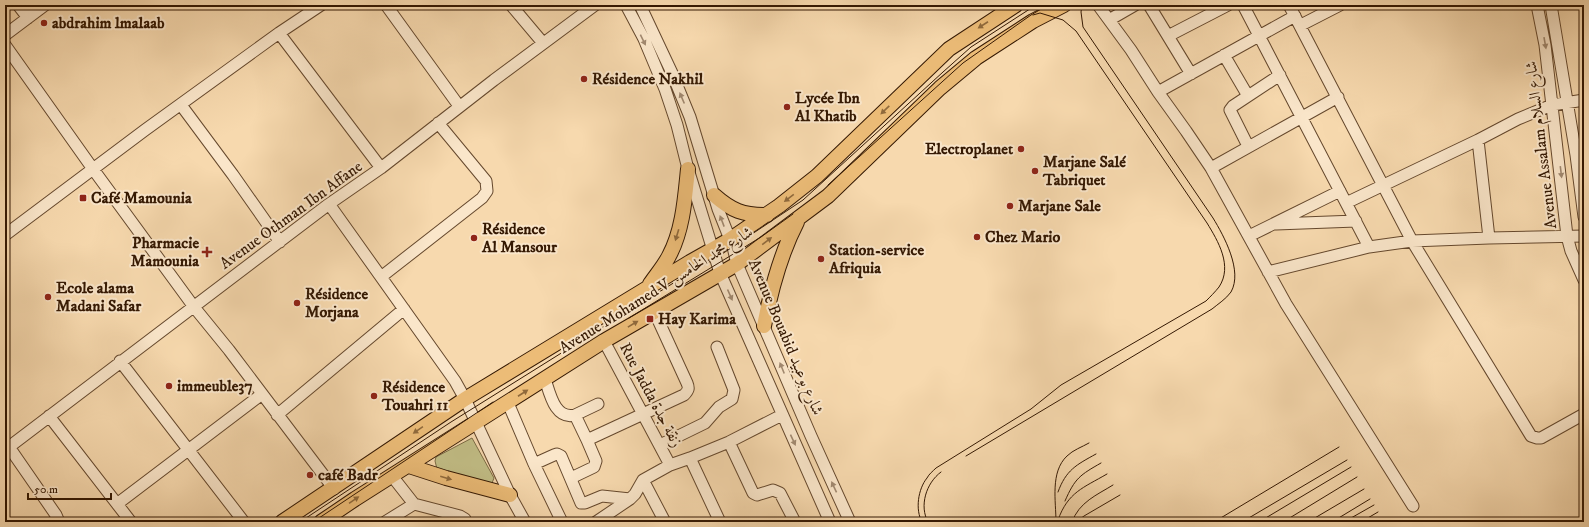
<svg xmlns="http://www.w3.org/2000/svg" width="1589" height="527" viewBox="0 0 1589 527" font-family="'IM FELL DW Pica',Amiri,serif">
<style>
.green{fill:#c2be86;stroke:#7b6b44}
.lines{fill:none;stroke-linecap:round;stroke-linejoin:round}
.minor-casing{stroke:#65482d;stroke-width:13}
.major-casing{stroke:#341802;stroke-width:16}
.minor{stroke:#fae6ca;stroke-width:11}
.major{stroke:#ecbc77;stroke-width:14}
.tram{stroke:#341802;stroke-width:1}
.oneway{fill:#906a3c}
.oneway2{fill:#a18970}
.poi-dot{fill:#8f2418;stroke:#fae6ca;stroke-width:1.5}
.labels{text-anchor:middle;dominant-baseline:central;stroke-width:4;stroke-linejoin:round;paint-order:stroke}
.poi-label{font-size:16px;font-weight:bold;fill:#341802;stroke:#fae6ca;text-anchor:start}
.street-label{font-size:16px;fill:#341802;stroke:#fae6ca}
</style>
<rect width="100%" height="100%" fill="#f7d9ae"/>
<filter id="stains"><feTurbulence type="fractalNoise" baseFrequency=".005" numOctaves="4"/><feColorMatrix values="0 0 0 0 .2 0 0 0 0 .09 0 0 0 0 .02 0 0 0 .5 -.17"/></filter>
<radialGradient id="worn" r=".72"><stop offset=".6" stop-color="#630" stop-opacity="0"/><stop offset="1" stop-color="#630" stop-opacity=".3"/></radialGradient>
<path class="green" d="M472 438 494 478 492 483 489 484 437 469 435 461 436 457Z"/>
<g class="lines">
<defs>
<path id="minor" d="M18 5 28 18
M386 5 459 106
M511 5 543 43
M626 5 644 39 665 89 677 125 688 169 720 273 830 522
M640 5 672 73 690 117 718 209 733 247 737 264 811 436 850 522
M1098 5 1131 50 1158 92 1186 131 1211 168 1286 304 1413 506
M1149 5 1191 74
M1243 5 1369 247
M1289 5 1412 241 1531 436 1537 438H1541L1584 414
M1537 5 1545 45 1567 236 1571 251 1584 280
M1551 5 1576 155 1584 217
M1109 20 1135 5
M1301 25 1340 5
M279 33 381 168
M5 35 45 5
M1168 36 1228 5
M5 45 93 169 194 307 229 350 334 489
M1224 55 1248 96
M1158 92 1295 16
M181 105 233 175 280 242
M1478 140 1489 238
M1248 146 1230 110 1233 106 1280 75
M1211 168 1338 97
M1346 203 1478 140 1518 119 1552 105 1584 100
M329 204 455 381 465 399 510 495 525 522
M1276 224 1356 221
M5 235 145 130 279 33 321 5
M1249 236 1340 191
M1268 272 1369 247 1412 241 1489 238 1584 236
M381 277 482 198 487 191 486 181 438 123
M604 341 670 465
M120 361 244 522
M545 379C550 394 555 420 575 415L587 440
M508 403 534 464 562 522
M277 415 404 309
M575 415 598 404
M49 416 131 522
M729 442 753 493 757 495 773 490 780 493 795 522
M660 445 705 423 719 407 732 399 734 390 717 347
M9 447 56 515 59 522
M5 450 329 204 381 168 494 80 595 5
M690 458 720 522
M534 464 554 455 557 454 561 456 581 503H585L602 496 630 499
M571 478 594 467 596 461 587 440 684 395C689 390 689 388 687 383L654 311
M117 504 262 394
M414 504 460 516 465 519 466 522
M385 522 414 504 392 476
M596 522 630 499 635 494 643 480
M665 522 643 480 670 465 690 458 729 442 782 415"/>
<path id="major" d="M714 195C732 211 743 215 767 215
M650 284C656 275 664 266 669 256 683 230 685 198 688 169
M764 326C771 289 780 255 797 222
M409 466 446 478 510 495
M282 522 465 399 690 262 729 240 779 206 817 176 949 49 1016 5
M321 522 355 499 604 341 737 264 828 196 940 88 976 58 1033 21 1064 5"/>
</defs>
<use href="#minor" class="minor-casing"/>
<use href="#major" class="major-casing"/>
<use href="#minor" class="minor"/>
<use href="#major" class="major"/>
<path class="tram" d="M828 185 963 63 1031 15 1048 5
M629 318 761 237 793 214
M966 456 1212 309C1218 304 1226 299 1231 292 1243 271 1224 236 1213 218L1083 27 1081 12 1082 5
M1058 492C1066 470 1076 465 1096 454
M1065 501C1075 478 1080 475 1101 463
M1058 520C1068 492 1083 488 1107 474
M300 522 451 422 675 282 716 258 803 200 943 72 971 47 1036 5
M313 522 493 402
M922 522C915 510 918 489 927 478 929 474 933 471 936 468L1031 409 1061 385 1206 301C1210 297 1215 292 1219 287 1233 266 1218 241 1207 223L1076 31 1063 20 1040 13 1033 15
M928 522C919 506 926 483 941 472
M1056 522C1056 501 1050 472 1067 456 1073 450 1082 447 1089 443
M1072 522C1079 502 1097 495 1113 485
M1076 522 1084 516 1120 495
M1214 522 1339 447
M1242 522 1347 460
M1259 522 1351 467
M1283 522 1357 477
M1308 522 1364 489
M1332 522 1370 499
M1344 522 1374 505
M1361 522 1378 512"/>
</g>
<defs><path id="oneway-solid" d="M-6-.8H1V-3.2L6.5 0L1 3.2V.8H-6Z"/></defs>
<g class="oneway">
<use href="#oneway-solid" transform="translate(983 25) rotate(147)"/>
<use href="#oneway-solid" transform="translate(885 110) rotate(136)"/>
<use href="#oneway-solid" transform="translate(789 198) rotate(143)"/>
<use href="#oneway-solid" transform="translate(677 235) rotate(107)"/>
<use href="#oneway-solid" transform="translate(767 241) rotate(-37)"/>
<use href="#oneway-solid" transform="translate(633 324) rotate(-31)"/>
<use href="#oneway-solid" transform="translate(523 393) rotate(-33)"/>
<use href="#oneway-solid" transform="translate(418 430) rotate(145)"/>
<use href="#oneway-solid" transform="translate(446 478) rotate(16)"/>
<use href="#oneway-solid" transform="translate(354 500) rotate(-34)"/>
</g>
<g class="oneway2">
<use href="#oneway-solid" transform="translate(643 40) rotate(64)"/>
<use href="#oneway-solid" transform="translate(1545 43) rotate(80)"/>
<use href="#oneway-solid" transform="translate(682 98) rotate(-113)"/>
<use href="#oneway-solid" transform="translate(1561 172) rotate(83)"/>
<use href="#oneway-solid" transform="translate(722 221) rotate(-111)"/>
<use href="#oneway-solid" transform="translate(730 295) rotate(66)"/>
<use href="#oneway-solid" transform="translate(782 368) rotate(-112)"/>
<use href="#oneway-solid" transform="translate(793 440) rotate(65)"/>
<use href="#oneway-solid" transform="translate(834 487) rotate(-115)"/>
</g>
<g class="poi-dot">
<circle cx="44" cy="23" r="4"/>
<circle cx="584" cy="79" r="4"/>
<circle cx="787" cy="107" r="4"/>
<circle cx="1021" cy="149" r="4"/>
<circle cx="1035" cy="171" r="4"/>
<rect x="79" y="194" width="8" height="8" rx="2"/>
<circle cx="1010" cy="206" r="4"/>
<circle cx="977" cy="237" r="4"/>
<circle cx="474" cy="238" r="4"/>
<path d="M205 246h4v4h4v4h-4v4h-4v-4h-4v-4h4z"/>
<circle cx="821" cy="259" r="4"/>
<circle cx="48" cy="297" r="4"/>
<circle cx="297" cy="303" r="4"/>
<rect x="646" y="315" width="8" height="8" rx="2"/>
<circle cx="169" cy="386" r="4"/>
<circle cx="374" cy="396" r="4"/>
<circle cx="310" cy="475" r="4"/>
</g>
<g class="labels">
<g class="poi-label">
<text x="52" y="23">abdrahim lmalaab</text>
<text x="592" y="79">Résidence Nakhil</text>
<text x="795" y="98">Lycée Ibn<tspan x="795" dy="18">Al Khatib</tspan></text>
<text x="1013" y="149" text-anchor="end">Electroplanet</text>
<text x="1043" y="162">Marjane Salé<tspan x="1043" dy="18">Tabriquet</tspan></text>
<text x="91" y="198">Café Mamounia</text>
<text x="1018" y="206">Marjane Sale</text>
<text x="482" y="229">Résidence<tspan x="482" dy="18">Al Mansour</tspan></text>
<text x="985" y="237">Chez Mario</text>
<text x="199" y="243" text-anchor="end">Pharmacie<tspan x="199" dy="18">Mamounia</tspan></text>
<text x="829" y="250">Station-service<tspan x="829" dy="18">Afriquia</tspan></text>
<text x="56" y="288">Ecole alama<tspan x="56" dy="18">Madani Safar</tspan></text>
<text x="305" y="294">Résidence<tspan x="305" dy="18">Morjana</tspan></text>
<text x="658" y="319">Hay Karima</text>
<text x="177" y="386">immeuble37</text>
<text x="382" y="387">Résidence<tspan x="382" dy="18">Touahri 11</tspan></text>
<text x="318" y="475">café Badr</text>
</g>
<g class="street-label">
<text transform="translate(1541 145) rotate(-97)">Avenue Assalam شارع السلام</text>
<text transform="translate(291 215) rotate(-36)">Avenue Othman Ibn Affane</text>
<text transform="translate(656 290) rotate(-32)">Avenue Mohamed V شارع محمد الخامس</text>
<text transform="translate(786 337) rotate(67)">Avenue Bouabid شارع بوعبيد</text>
<text transform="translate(651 395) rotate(62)">Rue Jadda زنقة جدة</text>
</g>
</g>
<rect width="1589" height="527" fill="none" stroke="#f7d9ae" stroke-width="20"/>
<rect x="6" y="6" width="1577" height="515" fill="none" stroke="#341802" stroke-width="2"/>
<rect x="10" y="10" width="1569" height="507" fill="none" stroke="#341802"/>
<path d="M28 493v6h83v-6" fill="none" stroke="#341802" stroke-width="2"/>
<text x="34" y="493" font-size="12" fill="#341802" stroke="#fae6ca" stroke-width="3" paint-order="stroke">50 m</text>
<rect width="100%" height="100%" filter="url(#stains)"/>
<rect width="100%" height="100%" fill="url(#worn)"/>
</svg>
